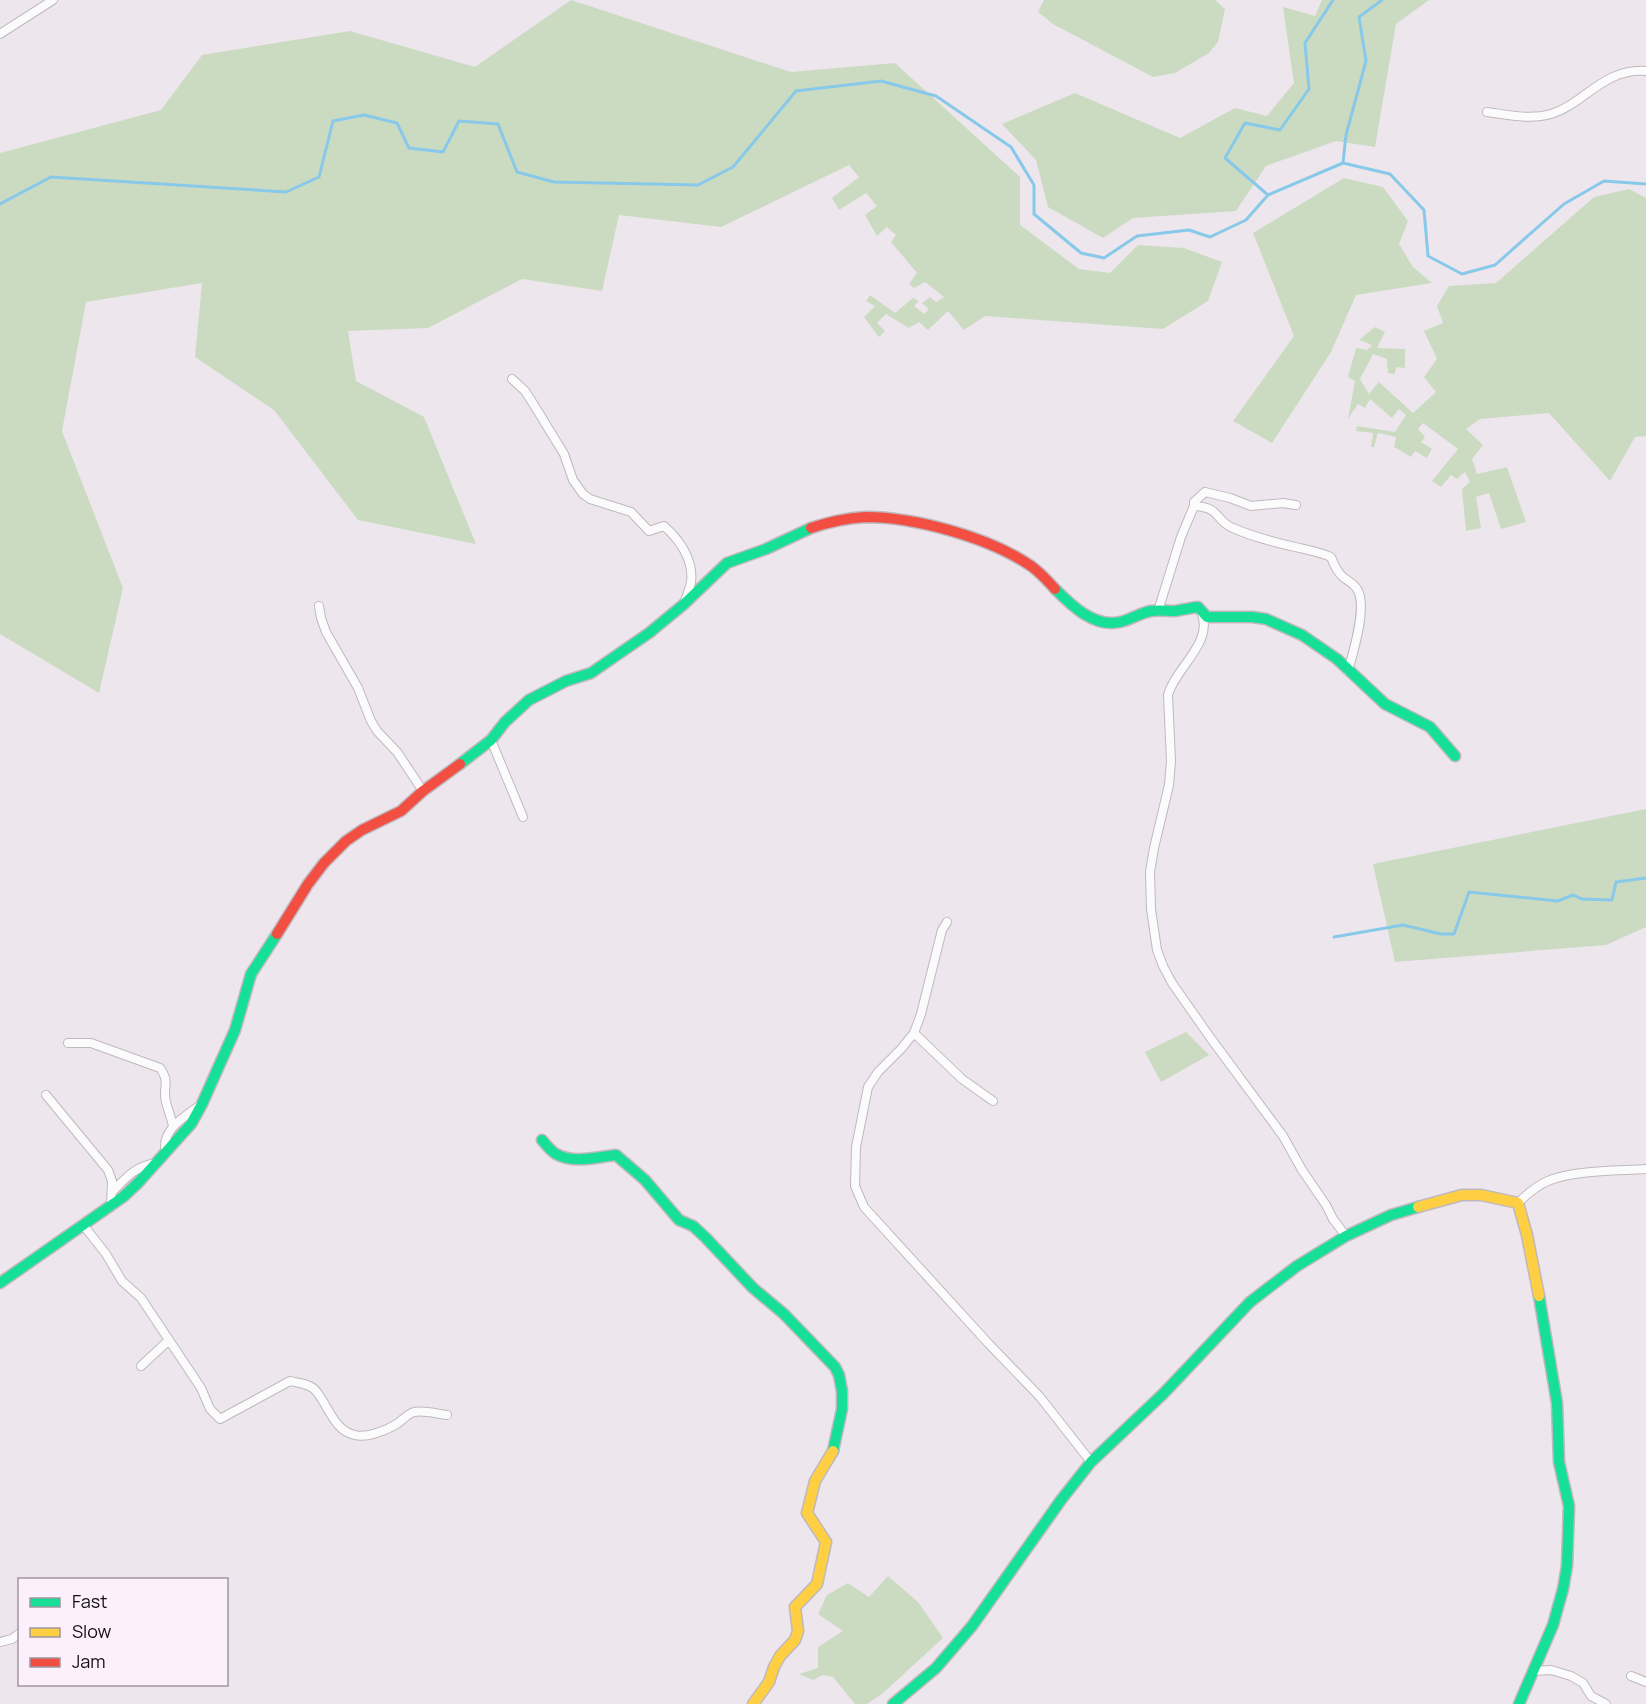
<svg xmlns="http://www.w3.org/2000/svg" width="1646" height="1704" viewBox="0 0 1646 1704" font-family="Manrope,sans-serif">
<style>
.green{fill:#cbdbc2}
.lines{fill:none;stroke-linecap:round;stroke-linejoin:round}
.stream{stroke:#88c9e9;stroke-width:3}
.street-casing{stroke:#bfb9bf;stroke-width:10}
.fast-casing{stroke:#bfb9bf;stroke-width:13}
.slow-casing{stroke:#bfb9bf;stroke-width:13}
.jam-casing{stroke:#bfb9bf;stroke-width:13}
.street{stroke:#fcfbfc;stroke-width:8}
.fast{stroke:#16e098;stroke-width:10}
.slow{stroke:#ffcf43;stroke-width:10}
.jam{stroke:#f24e42;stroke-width:10}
</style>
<rect width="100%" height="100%" fill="#ede6ed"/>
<path class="green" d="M571 0 791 72 895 63 1020 177V225L1079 269 1110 273 1138 245 1184 248 1222 262 1208 301 1163 329 985 316 964 330 948 311 928 330 919 322 909 328 886 314 877 323 885 331 879 337 864 317 875 306 866 301 870 295 895 313 913 298 919 301 914 306 924 314 929 309 922 303 930 297 936 302 944 297 925 282 914 288 909 284 917 273 891 242 896 235 887 227 877 236 865 215 877 206 866 193 839 210 832 198 859 177 849 165 721 227 619 215 602 291 522 279 428 328 348 331 356 381 424 417 476 544 358 520 274 410 195 357 202 283 86 302 62 431 123 588 99 693 0 634V153L161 110 202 55 350 31 475 67Z
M1044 0H1215L1225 9 1218 42 1209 53 1175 73 1153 77 1053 24 1038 12Z
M1322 0H1429L1396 24 1375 147 1336 141 1266 166 1236 211 1133 218 1103 238 1048 207 1036 160 1002 124 1075 93 1180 138 1235 108 1267 116 1294 83 1283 7 1315 16Z
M1344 178 1383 187 1408 221 1399 244 1413 267 1432 283 1356 295 1331 352 1272 443 1233 421 1294 336 1253 233Z
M1629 189 1646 198V436L1635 437 1610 481 1549 413 1480 419 1466 429 1483 445 1472 459 1477 474 1507 467 1526 522 1501 529 1489 493 1476 497 1481 528 1466 531 1462 489 1470 482 1465 472 1457 479 1451 475 1441 487 1432 481 1458 449 1423 423 1418 429 1425 437 1421 442 1432 449 1427 458 1415 451 1411 457 1394 447 1396 437 1378 433 1374 447H1371L1373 433 1356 431 1357 426 1395 432 1406 415 1399 409 1392 418 1370 399 1365 408 1358 404 1348 419 1355 381 1348 377 1356 348 1367 350 1372 345 1359 340 1375 327 1385 332 1377 348 1405 349V368L1396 367 1395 374 1388 373 1387 359 1373 354 1360 379 1369 394 1379 382 1413 413 1436 392 1424 377 1437 359 1424 331 1443 323 1437 306 1449 286 1496 283 1594 197Z
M1646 809V927L1606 945 1395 962 1373 864Z
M1186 1032 1209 1055 1161 1082 1145 1052Z
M888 1576 918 1602 943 1638 883 1693 867 1704H855L833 1677 823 1675 813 1680 799 1674 818 1668V1647L843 1631 818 1614 827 1595 848 1583 869 1597Z"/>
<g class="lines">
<path class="stream" d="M1343 163 1346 135 1366 61 1359 17 1382 0
M1268 195 1225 158 1245 123 1280 130 1309 89 1305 43 1333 0
M0 204 51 177 286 192 319 177 333 121 364 115 397 123 409 148 443 152 459 121 498 124 517 172 554 182 698 185 733 167 796 91 881 81 936 96 1011 147 1034 185V214L1081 253 1104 258 1137 236 1189 230 1210 237 1246 220 1268 195 1343 163 1390 174 1424 210 1428 256 1462 274 1495 265 1564 204 1604 181 1646 184
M1334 937 1403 925 1441 934H1454L1469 892 1558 901 1573 895 1582 899 1612 900 1616 882 1646 878"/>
<defs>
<path id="street" d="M0 34 53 0
M1487 112C1509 115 1530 120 1551 114 1586 103 1603 68 1646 71
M512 379 525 391 534 405 564 454 573 480 583 494 590 499 631 512 649 531 664 526C679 539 694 560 691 582 690 588 687 595 685 601
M1296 505 1283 503 1251 506 1230 498 1205 492 1194 502V506C1221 507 1215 521 1233 528 1253 537 1274 542 1295 547 1308 550 1319 552 1331 557 1334 565 1337 572 1343 577 1348 581 1354 584 1357 589 1368 605 1353 653 1348 671
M319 606 321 618 326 632 358 688 371 721 377 731 397 752 423 791
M1158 611 1181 537 1194 506
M1201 612C1215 642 1175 668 1168 695L1171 761 1169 785 1154 848 1150 872 1151 909 1157 950 1163 966 1172 983 1212 1040 1283 1136 1302 1170 1326 1205 1333 1219 1346 1236
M491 740 523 817
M947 922 942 930 921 1014 914 1033 901 1049 878 1072 868 1087 856 1147 855 1186 864 1207 988 1343 1040 1397 1091 1462
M914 1033 962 1079 993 1101
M68 1043H91L160 1068C171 1084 162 1086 166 1102 168 1110 171 1117 173 1126
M46 1095 108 1170 112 1181 111 1206
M166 1152C160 1131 184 1117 199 1106
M112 1192C127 1177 134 1167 156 1163
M1518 1203C1527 1194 1536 1186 1548 1181 1573 1170 1618 1171 1646 1169
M84 1226 106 1254 122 1281 141 1298 201 1388 210 1409 220 1419 290 1381C298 1383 311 1384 316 1391 328 1405 334 1431 355 1435 366 1438 385 1431 395 1425 402 1421 407 1414 414 1412 424 1410 437 1414 447 1415
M141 1366 169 1340
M0 1642 12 1639 20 1633
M1533 1671 1551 1670 1571 1676 1583 1683 1591 1696 1606 1704
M1631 1676 1646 1682"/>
<path id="fast" d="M1055 589C1071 605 1094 628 1120 622 1130 620 1140 613 1151 611 1159 610 1167 611 1175 611 1182 610 1190 608 1198 607L1207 617H1252L1266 619 1302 635 1337 659 1385 704 1430 727 1455 756
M460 764 491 740 505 722 529 700 566 681 591 673 649 633 683 605 727 563 766 549 811 528
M542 1140C546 1145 551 1151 556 1154 574 1164 597 1157 616 1155L645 1180 679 1220 693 1226 705 1237 753 1288 784 1314 835 1367 839 1375 842 1391V1409L833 1451
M0 1283 123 1197 138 1183 191 1124 202 1104 235 1030 251 974 277 934
M893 1704 936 1668 972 1626 1061 1500 1091 1462 1163 1394 1250 1302 1297 1266 1346 1236 1391 1215 1418 1207
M1519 1704 1553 1625 1563 1589 1567 1566 1569 1506 1559 1462 1557 1403 1539 1296"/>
<path id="slow" d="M1418 1207 1462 1195H1481L1518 1203 1527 1235 1539 1296
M753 1704 769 1682 774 1667 780 1656 795 1640 798 1631 795 1607 817 1584 826 1542 807 1513 815 1481 833 1451"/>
<path id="jam" d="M811 528C829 522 847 518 865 517 915 517 987 537 1028 564 1038 570 1047 580 1055 589
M277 934 308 884 324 863 346 841 362 830 401 811 423 791 460 764"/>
</defs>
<use href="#street" class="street-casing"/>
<use href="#fast" class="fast-casing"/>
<use href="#slow" class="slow-casing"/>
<use href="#jam" class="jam-casing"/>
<use href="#street" class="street"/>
<use href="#fast" class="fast"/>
<use href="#slow" class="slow"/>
<use href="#jam" class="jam"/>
</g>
<rect x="18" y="1578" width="210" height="108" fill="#fdf0fd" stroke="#9f969f" stroke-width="1.5"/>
<rect x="30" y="1598" width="30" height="9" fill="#16e098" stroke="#9f969f" stroke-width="1.5"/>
<text x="72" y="1608" font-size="18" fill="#120e12">Fast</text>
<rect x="30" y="1628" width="30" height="9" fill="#ffcf43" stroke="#9f969f" stroke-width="1.5"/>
<text x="72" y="1638" font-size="18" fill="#120e12">Slow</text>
<rect x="30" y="1658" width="30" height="9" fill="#f24e42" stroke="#9f969f" stroke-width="1.5"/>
<text x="72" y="1668" font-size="18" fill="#120e12">Jam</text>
</svg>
